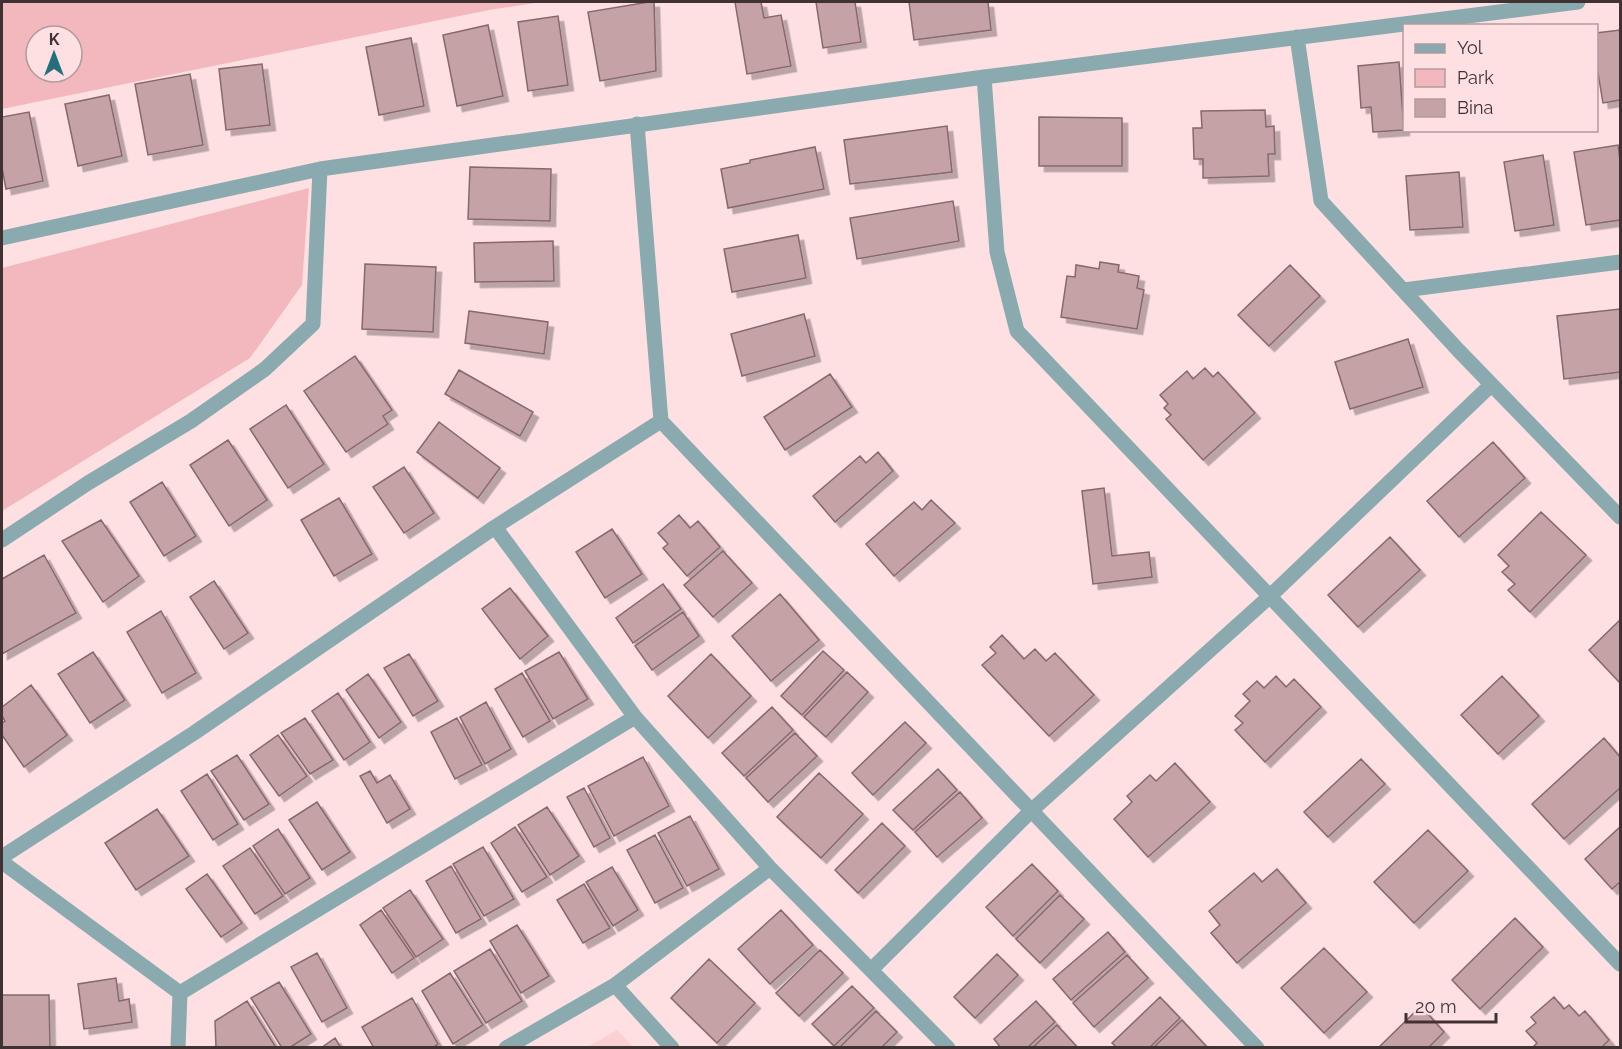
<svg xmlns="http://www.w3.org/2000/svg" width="1622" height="1049" viewBox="0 0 1622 1049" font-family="Raleway,sans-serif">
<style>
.built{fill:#fccfd2}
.green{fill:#f3b8bd;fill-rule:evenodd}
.building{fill:#c5a2a5;stroke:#88686b;stroke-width:1.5;filter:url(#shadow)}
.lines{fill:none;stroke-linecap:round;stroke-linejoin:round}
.minor{stroke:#8baab0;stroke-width:15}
</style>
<defs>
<filter id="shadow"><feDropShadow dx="5.5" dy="5.5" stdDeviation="0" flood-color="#0004"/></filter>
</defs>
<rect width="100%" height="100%" fill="#fee0e2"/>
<path class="built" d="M617 1030 633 1047H587Z"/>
<path class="green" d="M2 2H542L489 10 2 109ZM36 36H72V72H36Z
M309 188 302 285 250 358 2 511V268Z"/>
<path class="building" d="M649 2H654L656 71 600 81 588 12Z
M735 2H761L764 18 781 15 791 66 747 74Z
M816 2H855L861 42 823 48Z
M909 2H988L991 30 914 40Z
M558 16 568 85 528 91 518 22Z
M488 25 503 96 457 106 443 35Z
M1620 30V100L1603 103 1596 61V33Z
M411 38 424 106 379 115 366 47Z
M1399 62 1404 130 1373 132 1371 107 1361 108 1358 66Z
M262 64 270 125 226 130 219 69Z
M190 74 203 145 148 155 135 84Z
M109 95 122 156 78 166 65 104Z
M1265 110 1266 127 1274 126 1275 154H1268L1269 176 1203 178V159H1194L1193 128H1202L1201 111Z
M29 112 43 181 6 189 2 168V117Z
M1039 117 1122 118V166H1039Z
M947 126 952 172 850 184 844 140Z
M1618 145 1620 160V220L1586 225 1574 152Z
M815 147 824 189 728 208 721 169 750 163V160Z
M1543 155 1554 225 1515 231 1504 162Z
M470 167 551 169 550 221 468 219Z
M1459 172 1463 227 1410 230 1406 176Z
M953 201 959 241 857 259 850 218Z
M798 235 806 278 732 292 724 249Z
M553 241 554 281 475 282 474 243Z
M1100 262 1119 265 1118 272 1139 276 1137 288 1144 290 1137 329 1061 317 1067 276 1075 277 1076 265 1099 269Z
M365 264 436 267 433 332 362 329Z
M1290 265 1320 296 1269 346 1238 315Z
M1620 309V372L1564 379 1557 316Z
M469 311 548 322 544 354 465 343Z
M804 314 815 356 742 376 731 334Z
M1408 339 1423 387 1350 409 1335 362Z
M355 356 392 410 383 416 388 424 346 452 304 391Z
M1205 368 1213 377 1218 372 1255 413 1203 460 1166 419 1171 415 1164 408 1168 404 1160 395 1187 371 1193 379Z
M459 370 533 412 520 436 445 394Z
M830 374 852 407 785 450 764 417Z
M286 405 324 464 288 488 250 429Z
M439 422 500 468 478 498 417 452Z
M228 440 267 500 229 526 190 465Z
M1493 442 1525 478 1459 537 1427 501Z
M878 452 893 471 835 522 813 496 860 456 866 463Z
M404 467 434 513 404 533 373 487Z
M162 482 196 536 164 556 130 502Z
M1104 488 1112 556 1149 552 1152 577 1093 584 1082 491Z
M339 498 372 554 334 576 301 520Z
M931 500 955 523 894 576 866 544 914 502 922 510Z
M1541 512 1586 555 1530 612 1508 590 1515 584 1502 572 1509 566 1498 555Z
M679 515 690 528 698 521 720 547 687 576 663 548 668 544 658 533Z
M101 520 139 576 103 602 62 541Z
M612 529 642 574 605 598 576 552Z
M1390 537 1420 570 1358 627 1328 595Z
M723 551 752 583 713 617 684 585Z
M44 555 76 613 2 654V579Z
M214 581 248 633 224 649 190 597Z
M663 584 681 609 633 643 616 618Z
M510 588 548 636 520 659 482 609Z
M780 594 819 640 771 681 732 636Z
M161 611 196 673 162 693 127 632Z
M683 612 699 636 652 670 635 646Z
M1620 620V681L1619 682 1589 650Z
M1002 635 1024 659 1035 649 1046 661 1055 653 1094 695 1049 736 982 665 996 653 990 647Z
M823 651 844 670 802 715 781 696Z
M93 652 125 700 90 723 58 674Z
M559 652 588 699 553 719 525 671Z
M409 654 438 701 413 716 384 668Z
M711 654 751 696 708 738 668 696Z
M847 672 868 692 826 737 804 717Z
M522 673 550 721 523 737 495 689Z
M368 674 401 722 379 738 346 690Z
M1276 676 1286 687 1294 679 1321 707 1265 762 1235 730 1243 723 1235 716 1250 701 1243 694 1257 681 1264 688Z
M1502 676 1539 716 1498 754 1461 715Z
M31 685 67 735 24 767 2 735V723L5 721 2 716V707Z
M338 693 370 742 344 760 312 711Z
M486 702 511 749 485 764 460 717Z
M772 707 793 730 744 776 722 753Z
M305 718 333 760 310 774 281 733Z
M457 718 482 765 455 779 431 732Z
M905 722 926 743 873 795 852 773Z
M795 733 817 756 768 802 746 778Z
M278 735 307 776 279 796 250 755Z
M1604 738 1620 757V788L1564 839 1532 804Z
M237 755 269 804 244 820 211 771Z
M643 757 669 806 614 836 588 786Z
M1361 759 1385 784 1328 837 1304 812Z
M1175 763 1210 802 1148 857 1114 819 1132 802 1127 796 1150 775 1156 781Z
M938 769 957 790 913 830 893 810Z
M370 771 377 783 390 775 410 809 387 823 360 776Z
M819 773 863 814 821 858 777 817Z
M207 774 238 824 213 840 181 791Z
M584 788 610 838 594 847 567 797Z
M960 792 982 818 937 857 915 832Z
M317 802 350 852 322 870 289 820Z
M547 807 579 856 550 875 518 825Z
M157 809 189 856 136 890 105 843Z
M690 816 719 869 687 886 658 833Z
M882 823 905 846 858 893 835 870Z
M515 827 547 877 522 892 491 843Z
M1620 827V882L1612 889 1585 859Z
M278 829 310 878 285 894 253 846Z
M1428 830 1468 871 1414 923 1374 882Z
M655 835 683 888 655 903 627 850Z
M483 847 514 899 484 916 453 864Z
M250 848 283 896 255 914 223 866Z
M1032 864 1058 891 1013 936 986 907Z
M451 866 481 919 456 933 426 881Z
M612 867 638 910 613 926 586 882Z
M1277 869 1306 903 1237 963 1211 933 1220 925 1209 911 1254 873 1262 882Z
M207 874 242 923 221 937 186 889Z
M584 884 610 928 583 943 557 900Z
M410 890 443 939 416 957 383 908Z
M1060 895 1084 919 1040 963 1016 939Z
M381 910 414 958 392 973 360 925Z
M781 910 813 945 770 984 738 949Z
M1515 918 1543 947 1480 1009 1452 980Z
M517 925 549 976 521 993 490 941Z
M1108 932 1125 952 1071 1000 1053 979Z
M1324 948 1367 992 1324 1033 1281 988Z
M490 949 522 1001 486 1023 454 971Z
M820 950 843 973 799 1016 776 993Z
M317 953 347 1008 322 1022 291 967Z
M997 954 1018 975 975 1018 954 997Z
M1127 955 1148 978 1094 1027 1073 1003Z
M709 959 755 1003 717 1043 671 998Z
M450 973 483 1025 453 1044 422 991Z
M116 978 119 1001 129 999 132 1022 84 1029 78 984Z
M279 982 311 1034 289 1048H282L251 998Z
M852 986 874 1008 834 1046 812 1024Z
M2 995H49L50 1048H2Z
M1160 997 1180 1018 1149 1048H1117L1112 1043Z
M1554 997 1564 1009 1569 1005 1579 1016 1585 1011 1609 1040 1601 1048H1532L1537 1043 1526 1031 1536 1023 1531 1017Z
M412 998 438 1044 432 1048H374L362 1027Z
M247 1001 275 1046 272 1048H216L215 1021Z
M1036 1001 1055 1022 1027 1048H1001L994 1039Z
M1421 1006 1444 1032 1428 1048H1378Z
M876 1011 897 1032 881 1048H839Z
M1182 1020 1206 1046 1204 1048H1153Z
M1057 1025 1078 1048H1032Z
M335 1038 341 1048H321Z"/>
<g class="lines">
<path class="minor" d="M1297 37 1321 201 1459 351 1620 517
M984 77 997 252 1017 331 1620 964
M637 124 661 421
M2 238 320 169 984 77 1578 2
M1404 290 1620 262
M495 527 635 717 770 868 948 1048
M2 540 88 483 191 421 265 369 313 324 320 169
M2 857 194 733 495 527 661 421 1257 1048
M2 862 180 993
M871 970 1032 810 1269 597 1491 385
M615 985 672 1048
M180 993 635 717
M178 1048 180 993
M506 1048 615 985 770 868"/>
</g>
<rect width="1622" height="1049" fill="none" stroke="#403233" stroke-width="6"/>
<rect x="1403" y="24" width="195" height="108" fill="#fee0e2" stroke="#b29a9c" stroke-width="1.5"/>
<rect x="1415" y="44" width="30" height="9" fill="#8baab0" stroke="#b29a9c" stroke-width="1.5"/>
<text x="1457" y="54" font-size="18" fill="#403233">Yol</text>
<rect x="1415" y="69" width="30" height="18" fill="#f3b8bd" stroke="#b29a9c" stroke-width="1.5"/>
<text x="1457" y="84" font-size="18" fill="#403233">Park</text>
<rect x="1415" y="99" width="30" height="18" fill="#c5a2a5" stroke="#b29a9c" stroke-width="1.5"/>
<text x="1457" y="114" font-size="18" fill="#403233">Bina</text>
<g transform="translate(54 54)"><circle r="28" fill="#fee0e2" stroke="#b29a9c" stroke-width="1.5"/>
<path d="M0-4.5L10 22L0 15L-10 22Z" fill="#276e7b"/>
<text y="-9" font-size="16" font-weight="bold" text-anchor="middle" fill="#403233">K</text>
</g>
<path d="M1406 1013v9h90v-9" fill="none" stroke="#403233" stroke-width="3"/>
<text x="1415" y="1013" font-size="18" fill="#403233" stroke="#fee0e2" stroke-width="4.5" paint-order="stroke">20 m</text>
</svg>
